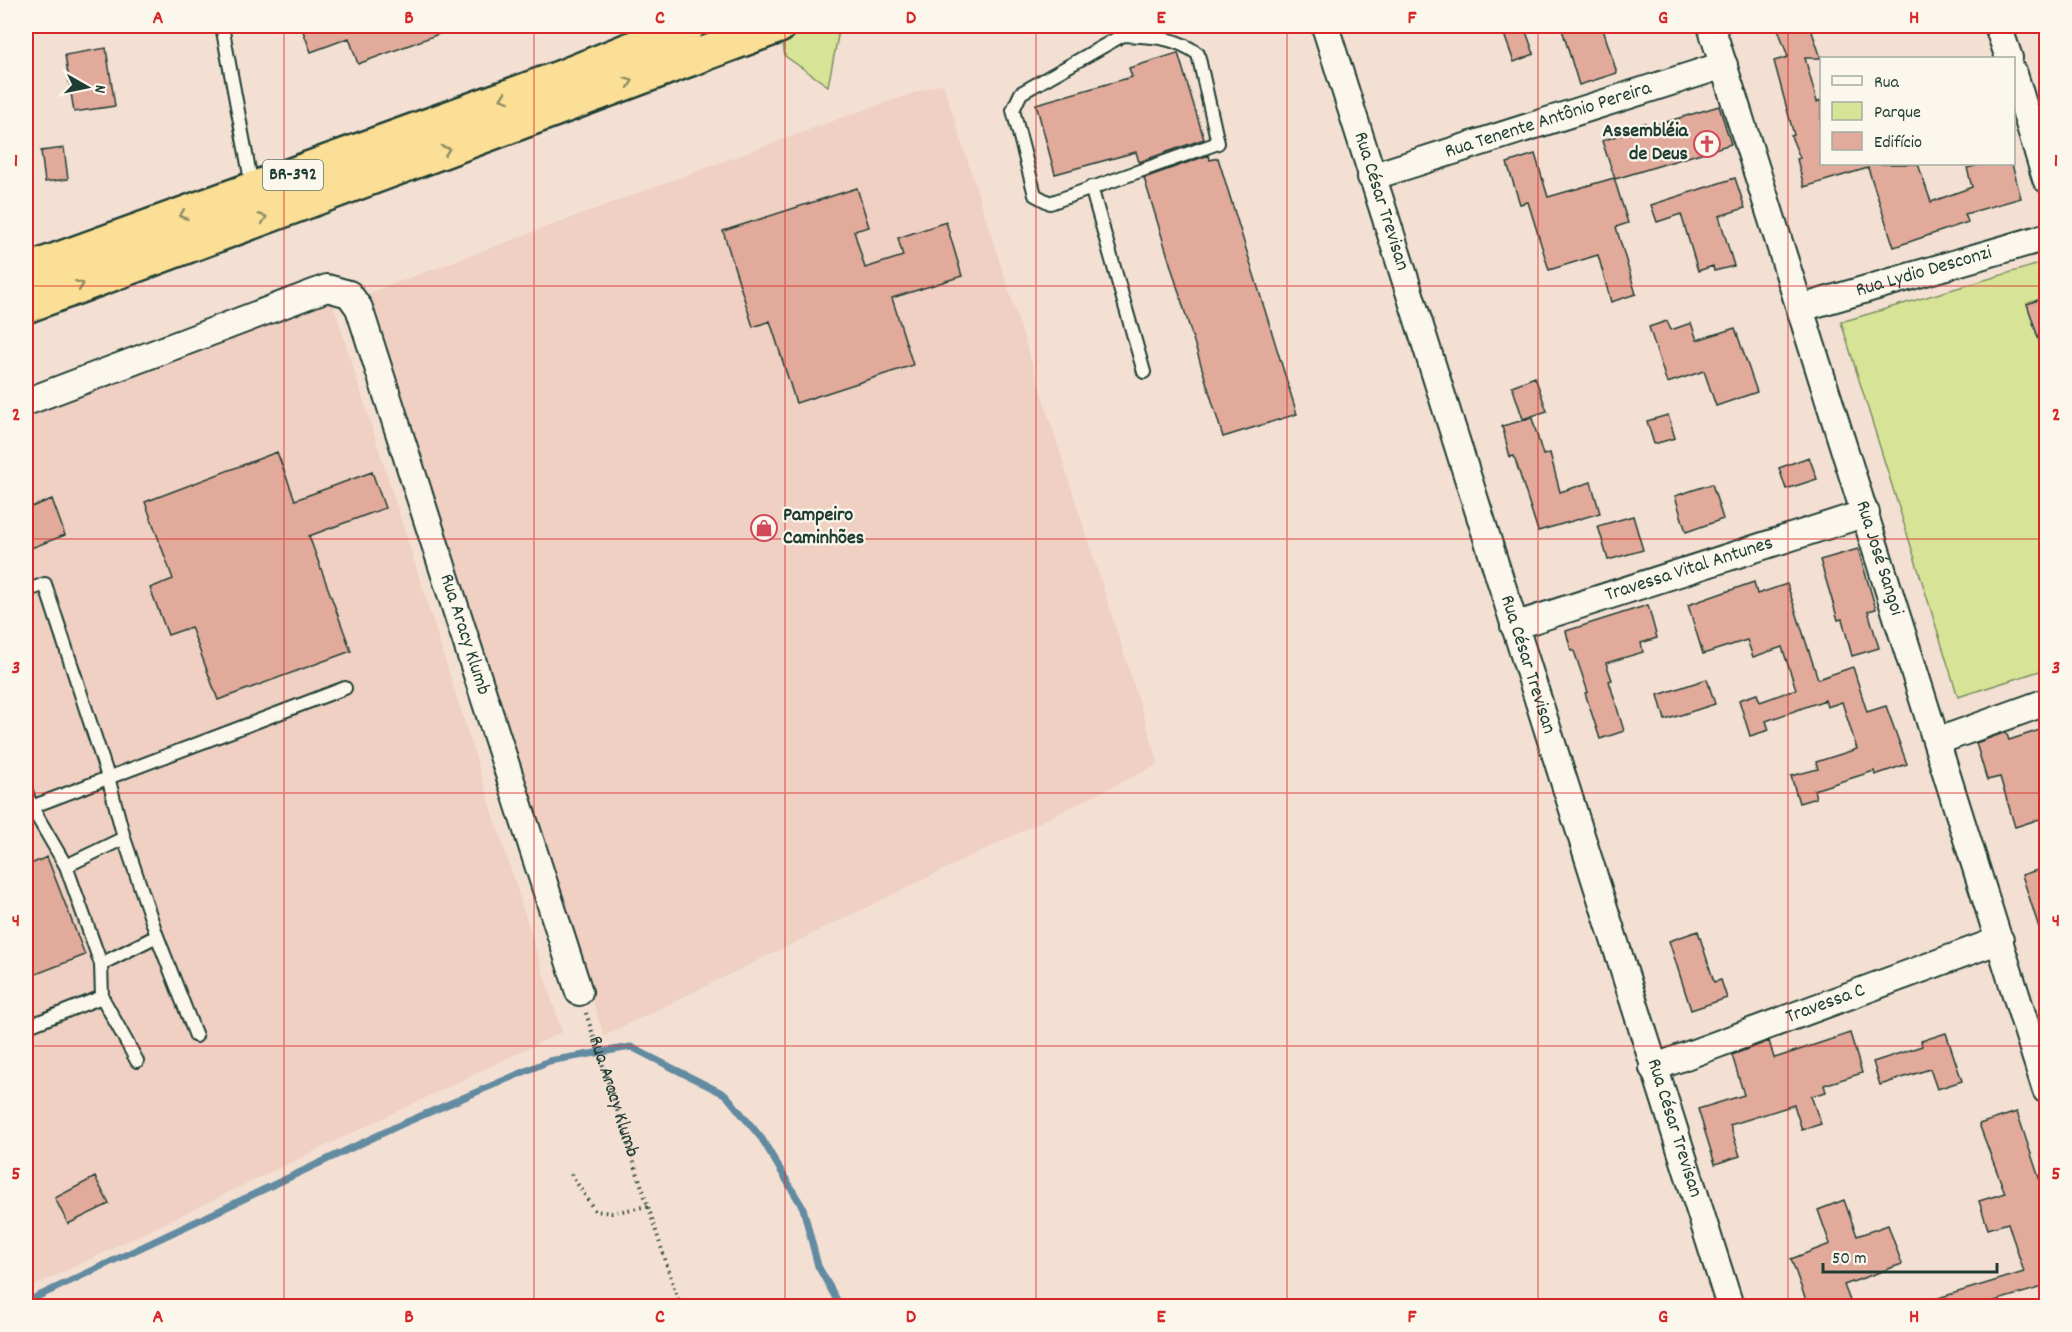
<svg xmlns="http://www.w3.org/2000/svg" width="2072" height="1332" viewBox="0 0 2072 1332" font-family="Dekko,sans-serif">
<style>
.built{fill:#efd0c2}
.green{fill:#d7e396;stroke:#7b9065;stroke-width:1.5}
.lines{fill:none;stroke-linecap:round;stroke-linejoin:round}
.stream{stroke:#628ba1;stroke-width:7}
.building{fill:#e2aa9a;stroke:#1f3d34;stroke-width:1.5}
.service-casing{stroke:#1f3d34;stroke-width:16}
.minor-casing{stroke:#1f3d34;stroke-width:30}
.trunk-casing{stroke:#1f3d34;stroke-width:38}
.path{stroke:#1f3d34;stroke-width:4;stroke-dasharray:1.5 4.5;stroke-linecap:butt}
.service{stroke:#fbf7ec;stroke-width:12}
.minor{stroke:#fbf7ec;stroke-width:26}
.trunk{stroke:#fbdf96;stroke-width:33}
.oneway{stroke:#8d8e65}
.grid{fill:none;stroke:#d62828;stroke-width:1.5;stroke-opacity:0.55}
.labels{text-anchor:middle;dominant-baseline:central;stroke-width:4.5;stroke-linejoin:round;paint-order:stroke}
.shield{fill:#fbf7ec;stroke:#61756b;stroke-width:1.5}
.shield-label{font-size:18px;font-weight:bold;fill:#1f3d34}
.street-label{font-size:20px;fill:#1f3d34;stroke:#fbf7ec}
.poi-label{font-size:20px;font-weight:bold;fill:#1f3d34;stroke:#fbf7ec;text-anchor:end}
.neatline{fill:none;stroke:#d62828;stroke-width:2}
.grid-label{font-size:20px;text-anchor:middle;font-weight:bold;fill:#d62828}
</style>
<rect width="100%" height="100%" fill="#f4e0d3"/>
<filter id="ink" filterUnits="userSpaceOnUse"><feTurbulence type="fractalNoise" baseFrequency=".0167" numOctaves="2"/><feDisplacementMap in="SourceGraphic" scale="12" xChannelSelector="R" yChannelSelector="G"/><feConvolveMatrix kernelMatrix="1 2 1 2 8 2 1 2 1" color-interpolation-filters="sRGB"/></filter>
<g filter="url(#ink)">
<path class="built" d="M943 83 1159 764 604 1036 369 293 838 119Z
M332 300 562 1032 26 1290V416Z"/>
<path class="green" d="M789 26H834L838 36 828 86 785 56C782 43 783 36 789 26Z
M2046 262V669L1958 697 1841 322Z"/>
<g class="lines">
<path class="stream" d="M26 1302 402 1124 549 1061 631 1047 726 1095 762 1139 803 1208 818 1266 838 1302 843 1306"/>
</g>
<path class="building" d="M301 26H455V28L358 64 349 38 311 52Z
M1501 26H1524L1534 54 1514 62Z
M1561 26H1602L1617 73 1579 85Z
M1777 26H1810L1821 58H1805L1817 102 1821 100V164H1918L1931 202 1972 187 1967 168 1983 164H2012L2021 198 1965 214 1968 222 1894 247 1868 168 1804 187 1797 159 1800 158 1791 136 1794 135 1774 61 1788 57Z
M106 48 115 106 74 112 65 55Z
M1178 53 1204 139 1139 162 1136 152 1055 174 1036 104 1132 77 1129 68Z
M1719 106 1731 144 1615 179 1602 141 1628 132 1627 128 1645 123 1646 128Z
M64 148 68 179 45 182 41 151Z
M1535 154 1548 197 1614 178 1628 223 1616 227 1636 294 1611 302 1598 255 1549 270 1528 202 1520 204 1507 163Z
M1209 155 1210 160 1218 158 1297 414 1223 437 1144 178Z
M1735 178 1745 208 1719 216 1734 266 1714 271 1713 266 1698 271 1681 214 1657 222 1651 205Z
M857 188 869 227 854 231 865 268 903 256 898 238 946 222 962 276 892 298 913 365 796 403 770 321 753 327 723 231Z
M2046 297V352L2043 353 2027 304Z
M1667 321 1671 330 1691 323 1697 340 1735 328 1757 392 1716 406 1704 371 1667 383 1649 327Z
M1535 377 1547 411 1523 419 1512 386Z
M1668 415 1675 438 1654 444 1647 421Z
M1532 418 1543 455 1550 453 1560 492 1591 482 1600 513 1538 531 1514 456 1510 457 1502 426Z
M277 452 295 500 372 472 385 508 309 536 351 651 218 700 191 627 168 635 150 588 173 579 145 502Z
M1809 457 1817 479 1786 489 1779 468Z
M1712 484 1723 519 1686 532 1675 496Z
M52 499 65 535 26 550V509Z
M1633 516 1643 550 1608 560 1598 526Z
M1858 549 1876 609 1868 611 1879 648 1852 656 1842 619 1838 620 1820 560Z
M1754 582 1757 594 1787 584 1818 679 1853 667 1867 712 1886 706 1907 764 1875 775 1874 771 1814 790 1816 798 1799 803 1791 776 1818 769 1816 762 1857 749 1842 702 1827 707 1825 700 1766 721 1769 730 1750 736 1739 700 1757 694 1760 702 1796 689 1782 647 1753 657 1747 640 1703 654 1688 605Z
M1648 605 1657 638 1641 643 1643 652 1606 663 1612 680 1609 681 1624 731 1600 739 1585 693 1588 692 1574 651H1571L1566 631Z
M1707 679 1715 704 1665 720 1658 695Z
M2046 728V817L2015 827 2000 777 1987 780 1976 743 2006 732 2009 740Z
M47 857 85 955 26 978V866Z
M2046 867V940H2043L2022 875Z
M1698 931 1714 982 1721 980 1727 998 1691 1010 1669 941Z
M1850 1033 1862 1073 1824 1085 1826 1092 1811 1096 1821 1124 1802 1130 1794 1105 1730 1125 1740 1156 1715 1164 1698 1109 1744 1095 1732 1055 1769 1041 1774 1058 1778 1057Z
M1946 1033 1962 1081 1937 1089 1930 1069 1880 1085 1873 1062 1922 1046 1921 1041Z
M2017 1112 2046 1199V1286L1977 1306H1926L1925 1302 2024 1272 2008 1223 1988 1229 1979 1201 2005 1193 1979 1124Z
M95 1177 109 1204 68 1224 55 1198Z
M1844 1200 1857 1236 1888 1225 1902 1264 1844 1285 1852 1306H1808L1791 1259 1830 1244 1818 1210Z"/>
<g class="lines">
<defs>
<path id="service" d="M222 26 252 186
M1123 35C1152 37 1174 36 1198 54L1218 143 1050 203 1035 195 1013 110 1021 93Z
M1091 187 1144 372
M26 591 45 584 108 777 124 838 157 936 196 1036
M26 791 31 806 66 866 101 964 102 997 137 1061
M26 809 345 688
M66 866 124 838
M101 964 157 936
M26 1027 102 997"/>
<g id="minor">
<path id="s2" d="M1325 26 1730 1306"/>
<path id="s3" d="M1711 26 2046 1090"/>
<path d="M1998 26 2009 58"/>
<path d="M2014 74 2046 179"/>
<path id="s4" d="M1371 177 1724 65"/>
<path id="s5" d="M1801 308 2046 237"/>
<path id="s6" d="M26 402 327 288 349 294 359 308 579 992"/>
<path id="s7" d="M1514 626 1866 513"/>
<path d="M1938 741 2046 702"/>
<path id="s8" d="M1653 1068 2000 940"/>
</g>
<path id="trunk" d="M26 271 559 78 688 26
M26 306 779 26"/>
</defs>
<use href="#service" class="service-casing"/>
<use href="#minor" class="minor-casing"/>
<use href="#trunk" class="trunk-casing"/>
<g class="path">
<path id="s1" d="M586 1013 680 1306"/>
<path d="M571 1174 595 1211 612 1213 648 1206"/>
</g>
<use href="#service" class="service"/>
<use href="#minor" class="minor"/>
<use href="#trunk" class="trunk"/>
</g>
<defs><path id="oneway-chevron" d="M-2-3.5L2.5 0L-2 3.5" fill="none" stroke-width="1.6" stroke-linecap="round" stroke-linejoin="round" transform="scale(1.5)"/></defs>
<g class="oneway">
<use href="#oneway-chevron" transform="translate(629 82) rotate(-20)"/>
<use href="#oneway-chevron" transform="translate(504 98) rotate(160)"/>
<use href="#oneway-chevron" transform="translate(446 150) rotate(-20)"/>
<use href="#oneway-chevron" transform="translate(183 215) rotate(160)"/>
<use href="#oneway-chevron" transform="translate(263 218) rotate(-20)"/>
<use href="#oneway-chevron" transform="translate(80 285) rotate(-20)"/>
</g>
</g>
<path class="grid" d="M284 26V1306M534 26V1306M785 26V1306M1036 26V1306M1287 26V1306M1538 26V1306M1788 26V1306M26 286H2046M26 539H2046M26 793H2046M26 1046H2046"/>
<defs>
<symbol id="church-ring" viewBox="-11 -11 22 22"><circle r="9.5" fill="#fbf7ec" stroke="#d1495b" stroke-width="1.5"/><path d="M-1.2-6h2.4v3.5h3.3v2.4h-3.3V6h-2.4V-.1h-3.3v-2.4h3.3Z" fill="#d1495b"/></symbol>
<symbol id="shop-ring" viewBox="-11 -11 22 22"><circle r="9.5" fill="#fbf7ec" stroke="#d1495b" stroke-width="1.5"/><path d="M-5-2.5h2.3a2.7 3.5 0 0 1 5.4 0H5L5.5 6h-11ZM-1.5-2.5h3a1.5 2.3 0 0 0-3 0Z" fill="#d1495b"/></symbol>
</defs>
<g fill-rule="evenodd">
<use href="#church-ring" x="1692" y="129" width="30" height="30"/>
<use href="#shop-ring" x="749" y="513" width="30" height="30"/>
</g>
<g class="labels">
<rect class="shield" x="263" y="160" width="60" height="30" rx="4.5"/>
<g class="shield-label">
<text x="293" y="175">BR-392</text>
</g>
<g class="street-label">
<text stroke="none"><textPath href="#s4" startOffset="186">Rua Tenente Antônio Pereira</textPath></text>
<text stroke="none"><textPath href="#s2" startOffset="184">Rua César Trevisan</textPath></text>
<text stroke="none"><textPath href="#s5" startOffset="128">Rua Lydio Desconzi</textPath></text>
<text stroke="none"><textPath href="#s3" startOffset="558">Rua José Sangoi</textPath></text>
<text stroke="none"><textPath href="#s7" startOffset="184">Travessa Vital Antunes</textPath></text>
<text stroke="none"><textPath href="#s6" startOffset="705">Rua Aracy Klumb</textPath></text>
<text stroke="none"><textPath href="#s2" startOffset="670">Rua César Trevisan</textPath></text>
<text stroke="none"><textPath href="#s8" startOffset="184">Travessa C</textPath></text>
<text stroke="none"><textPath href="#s1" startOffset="88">Rua Aracy Klumb</textPath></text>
<text stroke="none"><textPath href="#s2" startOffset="1156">Rua César Trevisan</textPath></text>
</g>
<g class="poi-label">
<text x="1688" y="132">Assembléia<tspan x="1688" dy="23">de Deus</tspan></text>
<text x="783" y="516" text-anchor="start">Pampeiro<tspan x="783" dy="23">Caminhões</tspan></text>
</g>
</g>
<rect width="2072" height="1332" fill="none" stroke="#fbf7ec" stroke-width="66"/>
<rect x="1820" y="57" width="195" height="108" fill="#fbf7ec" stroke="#a3ada2" stroke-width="1.5"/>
<rect x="1832" y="76" width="30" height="9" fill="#fbf7ec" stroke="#a3ada2" stroke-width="1.5"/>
<text x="1874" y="87" font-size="18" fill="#1f3d34">Rua</text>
<rect x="1832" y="102" width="30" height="18" fill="#d7e396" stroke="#a3ada2" stroke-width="1.5"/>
<text x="1874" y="117" font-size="18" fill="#1f3d34">Parque</text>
<rect x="1832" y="132" width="30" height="18" fill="#e2aa9a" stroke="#a3ada2" stroke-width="1.5"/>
<text x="1874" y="147" font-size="18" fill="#1f3d34">Edifício</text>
<g transform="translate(87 87) rotate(99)" stroke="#fbf7ec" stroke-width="4.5" paint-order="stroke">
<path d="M0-4.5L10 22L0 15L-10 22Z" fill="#1f3d34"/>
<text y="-9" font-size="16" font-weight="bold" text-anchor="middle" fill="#1f3d34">N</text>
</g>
<path d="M1823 1263v9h174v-9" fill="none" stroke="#1f3d34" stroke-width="3"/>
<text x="1832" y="1263" font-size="18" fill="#1f3d34" stroke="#fbf7ec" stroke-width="4.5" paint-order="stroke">50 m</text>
<rect x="33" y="33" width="2006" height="1266" class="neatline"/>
<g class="grid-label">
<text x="158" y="23">A</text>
<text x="409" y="23">B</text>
<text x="660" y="23">C</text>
<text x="911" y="23">D</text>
<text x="1161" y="23">E</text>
<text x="1412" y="23">F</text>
<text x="1663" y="23">G</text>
<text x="1914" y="23">H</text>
<text x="16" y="166">1</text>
<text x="2056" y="166">1</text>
<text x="16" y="420">2</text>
<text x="2056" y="420">2</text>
<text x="16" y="673">3</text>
<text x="2056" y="673">3</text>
<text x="16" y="926">4</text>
<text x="2056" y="926">4</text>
<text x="16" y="1179">5</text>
<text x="2056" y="1179">5</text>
<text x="158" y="1322">A</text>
<text x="409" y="1322">B</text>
<text x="660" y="1322">C</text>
<text x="911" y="1322">D</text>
<text x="1161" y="1322">E</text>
<text x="1412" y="1322">F</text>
<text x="1663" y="1322">G</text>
<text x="1914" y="1322">H</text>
</g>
</svg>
